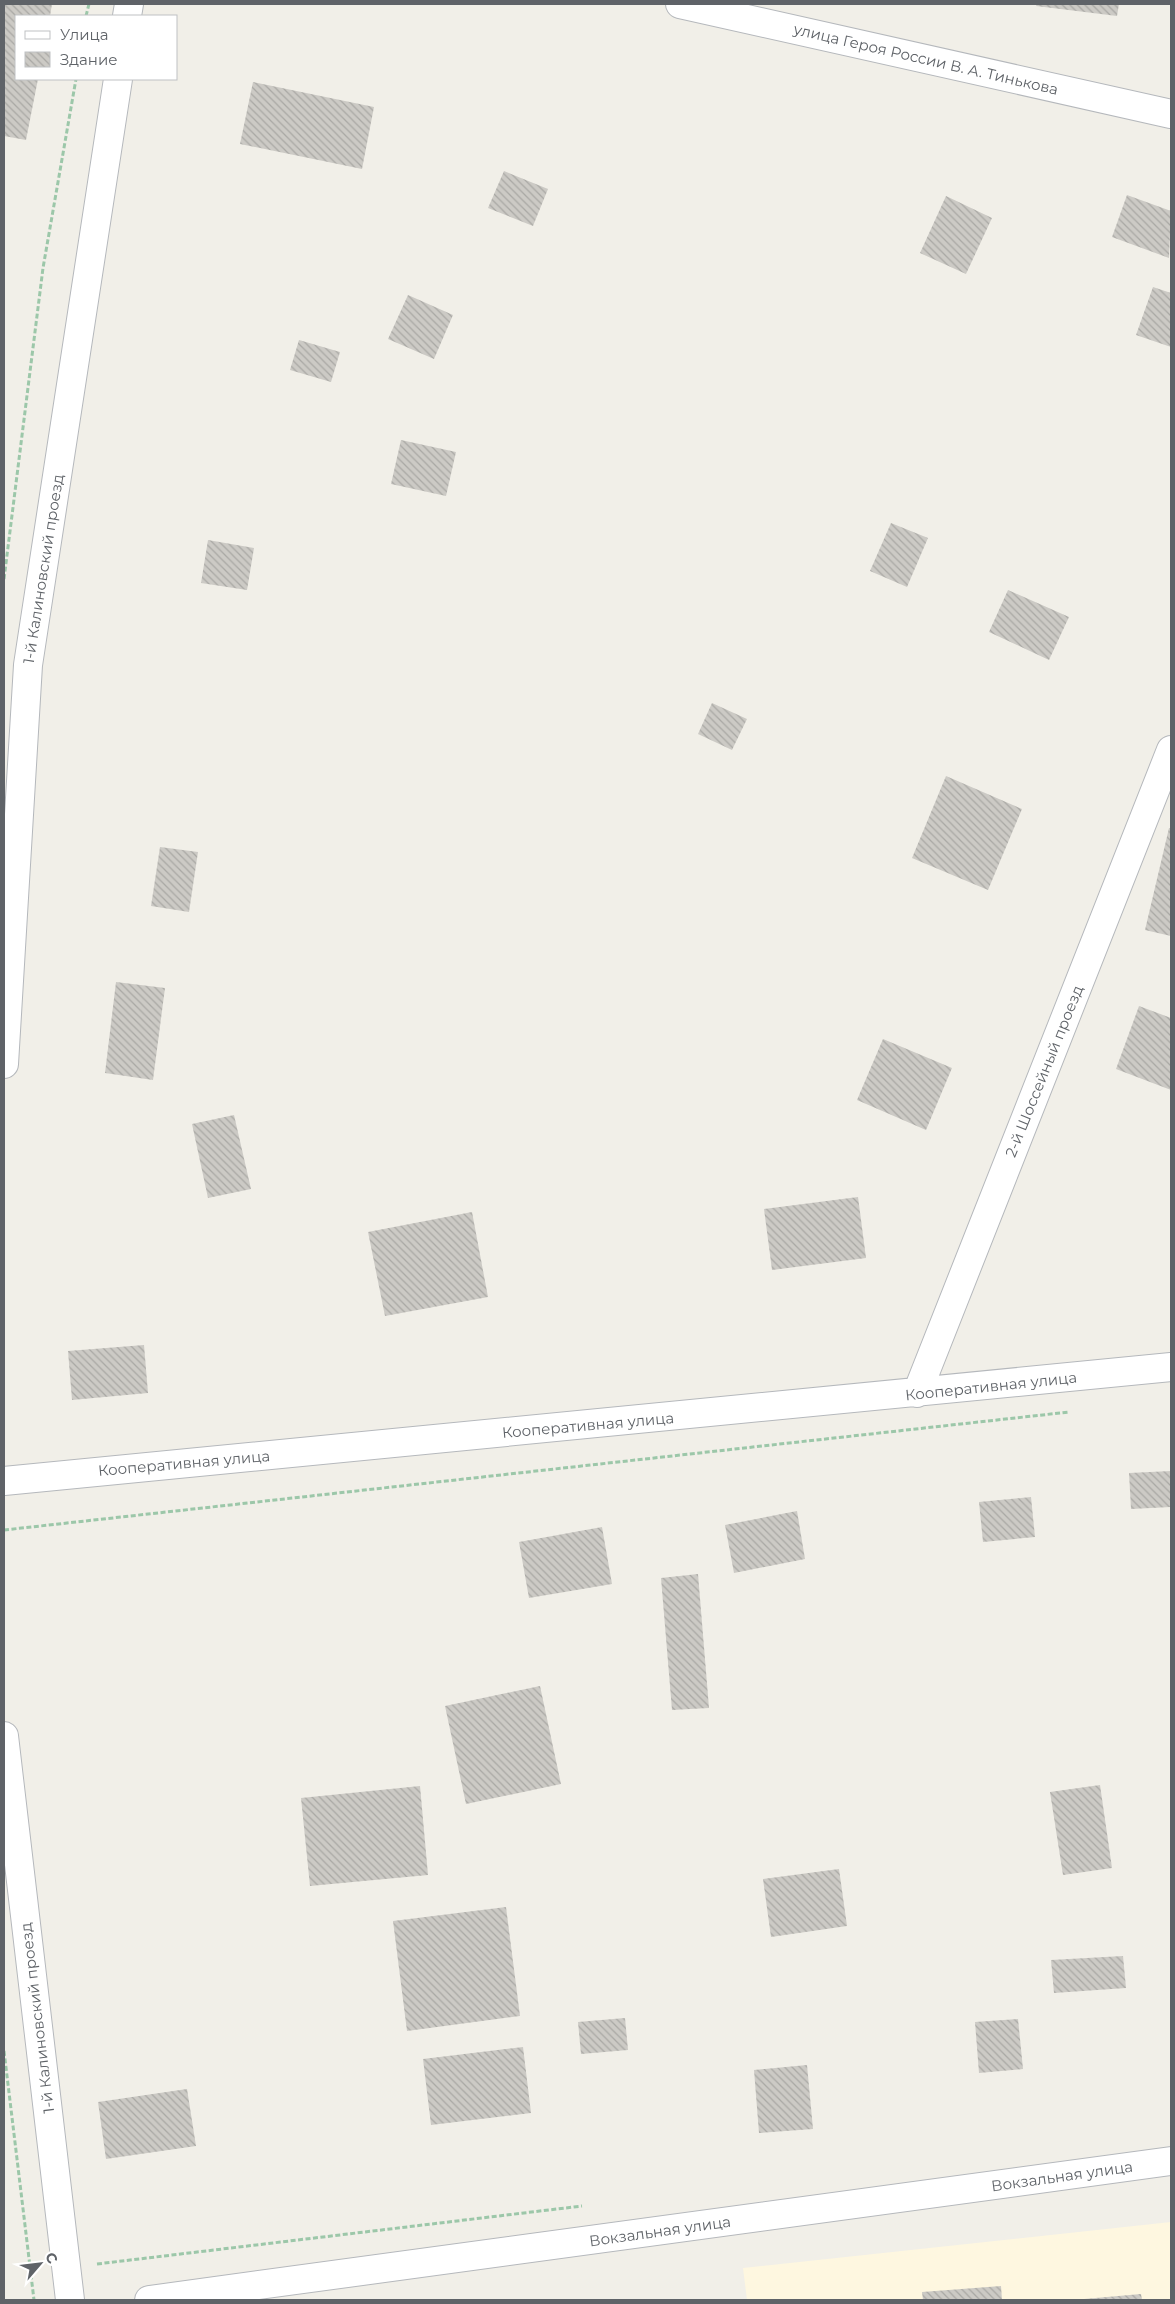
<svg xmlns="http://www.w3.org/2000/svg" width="1175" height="2304" viewBox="0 0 1175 2304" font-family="Montserrat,sans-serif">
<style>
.commercial{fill:#fef7e0}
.building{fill:url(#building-back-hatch)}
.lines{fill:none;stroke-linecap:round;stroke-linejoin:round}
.minor-casing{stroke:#b5b8bc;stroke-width:30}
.path{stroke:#9cc7a9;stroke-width:3;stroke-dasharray:5 2.5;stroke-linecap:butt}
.minor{stroke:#fff;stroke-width:28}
.labels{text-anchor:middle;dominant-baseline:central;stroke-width:4;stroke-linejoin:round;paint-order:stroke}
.street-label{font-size:15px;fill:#5f6368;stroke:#fff}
</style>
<defs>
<pattern id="building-back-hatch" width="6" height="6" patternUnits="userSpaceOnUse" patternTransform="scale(1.25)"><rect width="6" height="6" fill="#cccac5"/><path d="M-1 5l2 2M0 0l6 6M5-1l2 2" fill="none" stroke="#a9a8a4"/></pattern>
</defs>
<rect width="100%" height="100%" fill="#f1efe8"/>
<path class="commercial" d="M1171 2222V2300H747L743 2268Z"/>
<path class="building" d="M4 4H52L50 16H16V79H38L26 140 4 136Z
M1037 4H1119L1117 16 1036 6Z
M253 82 374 107 362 169 240 144Z
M504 171 548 189 533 226 488 208Z
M1127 195 1171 211 1169 258 1112 237Z
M946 196 992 218 966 274 920 253Z
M1153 287 1171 293V347L1136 335Z
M408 295 453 315 434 359 388 339Z
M299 340 340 352 331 382 290 370Z
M401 440 456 452 446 496 391 484Z
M891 523 928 538 907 587 870 571Z
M208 540 254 548 247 590 201 583Z
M1008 590 1069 617 1049 660 989 632Z
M712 703 747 719 732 750 698 734Z
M946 776 1022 809 988 890 912 858Z
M1169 828H1171V936L1145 930Z
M160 847 198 852 189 912 151 906Z
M116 982 165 988 153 1080 105 1073Z
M1139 1006 1171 1018V1090L1116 1069Z
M883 1039 952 1068 926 1130 857 1100Z
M234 1115 251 1189 208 1198 192 1124Z
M858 1197 866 1258 772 1270 764 1209Z
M472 1212 488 1297 385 1316 368 1232Z
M144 1345 148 1393 72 1400 68 1351Z
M1171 1471V1507L1131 1509 1129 1473Z
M1031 1497 1035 1537 983 1542 979 1502Z
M797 1511 805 1559 734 1573 725 1525Z
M602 1527 612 1584 529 1598 519 1542Z
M698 1574 709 1708 672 1710 661 1578Z
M540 1686 561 1784 466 1804 445 1706Z
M1100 1785 1112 1868 1063 1875 1050 1792Z
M420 1786 428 1875 310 1886 301 1798Z
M839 1869 847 1926 771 1937 763 1879Z
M506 1907 520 2016 407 2031 393 1921Z
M1123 1956 1126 1988 1054 1993 1051 1960Z
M625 2018 628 2050 581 2054 578 2022Z
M1018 2019 1023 2069 979 2073 975 2022Z
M523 2047 531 2113 431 2125 423 2059Z
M807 2065 813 2129 759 2133 754 2070Z
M187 2089 196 2146 106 2159 98 2102Z
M1001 2286 1002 2300H923L922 2292Z
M1141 2294 1142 2300H1084V2299Z"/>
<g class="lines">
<defs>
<path id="minor" d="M680 4 1171 114
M127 16 129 4
M4 1064 28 665 118 79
M917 1393 1171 750
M4 1481 1171 1367
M4 1736 70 2300
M149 2300 1171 2161"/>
</defs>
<use href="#minor" class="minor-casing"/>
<path class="path" d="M86 16 89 4
M4 579 43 268 76 79
M4 1530 1069 1412
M4 2051 34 2300
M97 2264 582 2206"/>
<use href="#minor" class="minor"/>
</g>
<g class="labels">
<g class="street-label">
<text transform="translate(926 59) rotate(13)">улица Героя России В. А. Тинькова</text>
<text transform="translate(43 569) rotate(-81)">1-й Калиновский проезд</text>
<text transform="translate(1044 1071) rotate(-68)">2-й Шоссейный проезд</text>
<text transform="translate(991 1386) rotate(-6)">Кооперативная улица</text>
<text transform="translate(588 1425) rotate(-5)">Кооперативная улица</text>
<text transform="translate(184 1463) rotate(-5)">Кооперативная улица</text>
<text transform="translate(37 2018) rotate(-97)">1-й Калиновский проезд</text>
<text transform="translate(1062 2176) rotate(-8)">Вокзальная улица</text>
<text transform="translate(660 2231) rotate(-8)">Вокзальная улица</text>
</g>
</g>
<rect width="1175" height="2304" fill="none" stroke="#5f6368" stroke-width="10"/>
<rect x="15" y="15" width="162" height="65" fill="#ffffff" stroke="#bfc1c3"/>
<rect x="25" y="31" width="25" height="8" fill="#ffffff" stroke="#bfc1c3"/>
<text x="60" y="40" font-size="15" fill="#5f6368">Улица</text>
<rect x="25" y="52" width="25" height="15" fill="url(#building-back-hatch)" stroke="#bfc1c3"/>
<text x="60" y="65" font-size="15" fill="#5f6368">Здание</text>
<g transform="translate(40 2264) rotate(62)" stroke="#ffffff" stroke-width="4" paint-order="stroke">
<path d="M0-4L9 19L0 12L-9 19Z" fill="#5f6368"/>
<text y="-8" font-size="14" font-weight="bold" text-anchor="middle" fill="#5f6368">С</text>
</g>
</svg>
